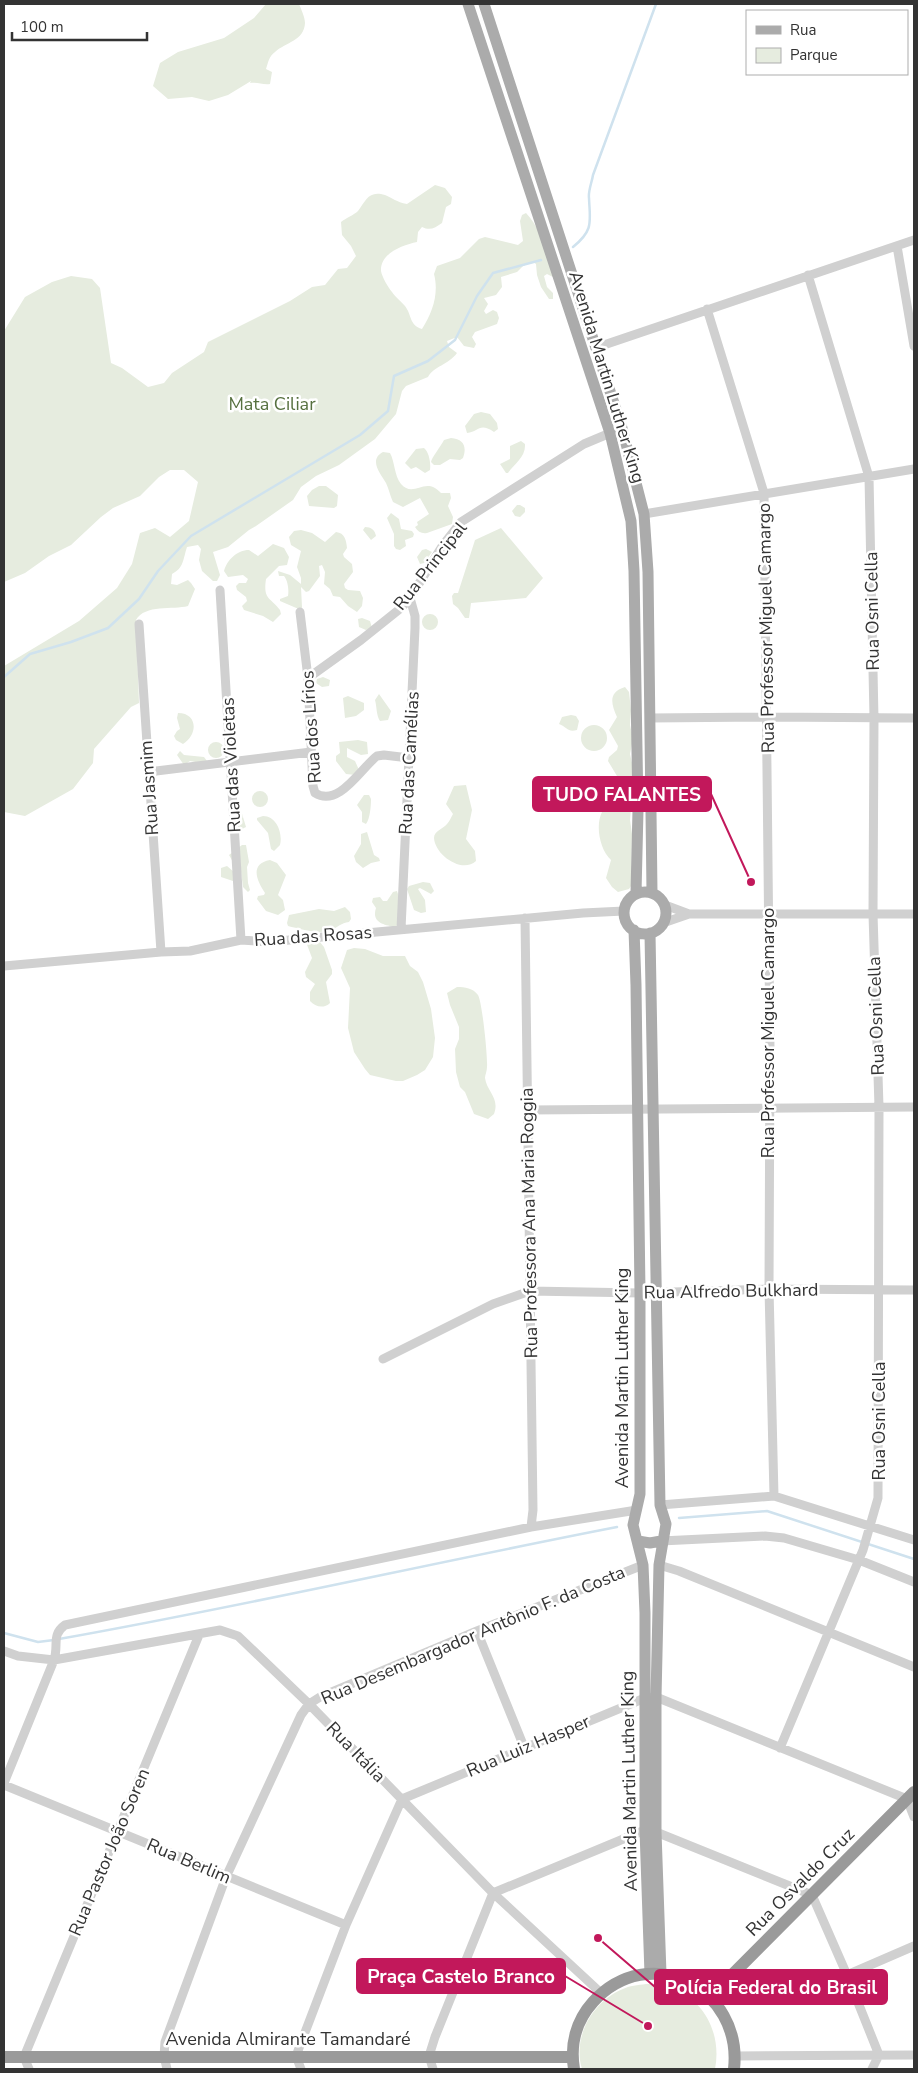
<svg xmlns="http://www.w3.org/2000/svg" width="918" height="2073" viewBox="0 0 918 2073" font-family="'Nunito Sans',sans-serif">
<style>
.green{fill:#e6ecdf}
.lines{fill:none;stroke-linecap:round;stroke-linejoin:round}
.stream{stroke:#cfe2ee;stroke-width:2.5}
.minor{stroke:#d0d0d0;stroke-width:9}
.major{stroke:#ababab;stroke-width:11}
.highway{stroke:#9a9a9a;stroke-width:12}
.labels{text-anchor:middle;dominant-baseline:central;stroke-width:5;stroke-linejoin:round;paint-order:stroke}
.street-label{font-size:18px;fill:#333;stroke:#fff}
.park-label{font-size:18px;fill:#56703f;stroke:#fff}
.leader{fill:none;stroke:#c2185b;stroke-width:2}
.callout-dot{fill:#c2185b;stroke:#fff;stroke-width:2}
.callout{fill:#c2185b;stroke:#c2185b;stroke-width:2}
.callout-label{font-size:19px;text-anchor:middle;font-weight:bold;fill:#fff}
</style>
<rect width="100%" height="100%" fill="#fff"/>
<path class="green" d="M266 4H299C301 9 305 17 305 23 304 41 286 42 275 52 269 56 268 63 266 69L272 72 270 84C263 85 257 82 250 83L251 81 228 95 209 101 192 97 168 99 153 86 160 63 178 52 224 38 254 18Z
M435 185 445 188 452 197 451 204 446 207 442 223C435 228 430 231 422 227L418 232 417 242C403 245 380 253 381 271 382 277 388 287 392 292 395 297 401 301 405 306 412 315 409 325 422 329 433 312 439 293 434 274L437 266 460 258 479 239 485 237 518 245 523 241 520 221 522 215 526 213C542 230 548 256 555 278L547 274 544 276 547 287 553 293V299H549L541 287 537 275 536 264 533 262 523 266 517 272 501 277 502 287 496 295 484 298 488 304 484 311 486 314 493 310 497 312 499 318 497 324 475 332 472 337 476 344 474 348 464 346 457 337 447 341 449 347 457 353C448 365 434 366 428 377L406 386 402 391 396 414 375 439 339 465 316 476 301 487 293 500 256 526 249 530 228 547 213 552 220 575 217 581H213L202 571 199 560 201 549 198 545 187 547C183 559 184 568 172 574L171 584 177 585 188 580 191 583 195 589 188 606C173 610 145 604 136 620L139 703 131 707 94 749 93 763 73 789 25 816 4 812V666L79 621 117 588 132 564 140 533 155 528 170 537 189 521 198 482 184 470H170L159 477 140 496 113 508 101 517 71 545 49 556 25 573 4 582V331L25 297 52 282 71 276 92 279 100 288 111 363 122 368 148 387 164 383 172 373 204 352 208 342 290 301 312 287 325 285 338 269 347 268 356 256 351 246 342 235 341 222C346 218 354 215 358 211 366 200 369 190 385 195 393 198 396 202 407 204Z
M481 412 490 414 497 423 498 429 494 432C479 422 479 432 467 433L465 426 474 414Z
M451 438C464 439 467 447 463 458L460 460 450 459 440 465H434L431 462C432 457 441 446 444 440Z
M521 441 525 444C526 457 514 464 508 473H506L500 464 510 459V446Z
M424 448C429 452 431 463 430 470L425 473 416 467 411 469 405 463 416 449Z
M383 452 390 453C395 462 394 475 401 484 414 499 425 475 441 493H450L451 498 448 506 453 517 452 524 427 533C422 534 418 532 415 527L418 525 417 522 429 514 420 498 403 507 393 502C390 496 389 489 386 483 381 474 368 460 383 452Z
M319 486H326L338 495 337 506 334 508 309 506 307 496 312 490Z
M517 505H520L525 508V512L520 517 515 516 512 511Z
M391 513 399 519 401 529 412 531 414 534 413 537 405 540 406 546 400 550 396 549 394 546V534L387 518Z
M365 527C371 527 375 530 376 536L371 540 363 530Z
M501 528 543 578 526 598 471 603 469 618H465L458 608 453 604 452 596 454 593H458L475 540Z
M301 530 312 533 325 542 336 532C345 533 346 540 347 548L343 554 344 557 352 564 353 572 344 584 345 588 348 590 360 591 363 598 362 606 357 612 348 606 340 597 333 596 330 589 324 584 325 572 322 565 319 566 320 576 309 591 306 592 301 587 302 607 301 610 280 601V599L288 596C289 590 288 581 284 576H279L278 571 290 575 301 584V578L297 567 301 551 291 545 289 537 294 531Z
M273 544 284 548 289 557 287 565 279 566 266 579C263 600 270 597 280 610L281 614 273 622 263 616 244 610 242 606 247 601 246 597 237 590 236 586 239 583H246L248 579 243 575 228 577 224 571C227 560 237 550 249 550L258 556Z
M426 549 432 552 424 563 420 564 417 557 422 550Z
M422 622a8 8 0 1 1 16 0a8 8 0 1 1-16 0Z
M362 618 370 621 372 628 366 630 359 627 358 619Z
M323 677 330 680 329 686 322 687 316 683 317 679Z
M625 687 629 692 631 710 630 725 633 739 630 754 634 772 630 820 632 834 631 886 629 889 618 892 612 887 606 878 611 860C600 850 595 826 602 812L617 807C614 798 607 791 620 785V781L608 761 609 757 617 750 618 746 609 730 617 717C611 704 608 692 625 687Z
M379 694 391 711 388 720 380 721C376 715 377 707 375 700Z
M348 696 364 703V710L356 716 345 718 343 698Z
M178 713C198 713 198 735 183 744L176 740 174 736 177 731 180 729 177 718Z
M571 715 576 716 579 721 577 730C568 733 567 727 559 724L562 717Z
M581 738a13 13 0 1 1 26 0a13 13 0 1 1-26 0Z
M358 740 367 742 368 754 361 755 347 748V757L355 761 359 770 356 775 346 774 336 761V756L340 753 339 742Z
M208 750a8 8 0 1 1 16 0a8 8 0 1 1-16 0Z
M180 751 184 755 204 757 207 761 201 763 190 761 184 765 177 755Z
M466 785 472 810 466 839 475 851 476 861C462 874 435 855 434 838 434 831 443 829 447 824 450 821 451 817 453 814L446 804 454 786Z
M252 799a8 8 0 1 1 16 0a8 8 0 1 1-16 0Z
M364 795H369L371 799C371 806 370 819 366 824L362 822V812L357 805Z
M240 807 246 827 242 829 238 827 237 809Z
M263 816C277 816 283 834 280 845L274 851 271 849 268 833 257 820V818Z
M367 832 374 855 379 858 380 861 371 863 363 868 356 862 354 856 361 844V834Z
M242 845H246L249 862 247 867 248 883 250 890 248 892 243 887 240 864 233 862 229 855Z
M270 860 277 863 286 875 278 895 283 900 285 910 278 915 266 911 257 899 258 896 264 895 265 893C257 881 249 864 270 860Z
M227 866 234 872 233 881 221 877V868Z
M423 882 430 883 434 891 431 894 420 888 418 889 425 900 426 912 421 913 414 910 407 889 409 886Z
M397 891 406 918 395 927C385 925 371 923 376 908L372 902 373 898 380 897 383 901H387L393 892Z
M345 907 350 912 351 919 349 922C341 923 338 927 331 930 318 935 301 929 288 926L287 923 289 915 319 909 334 911Z
M319 941 324 947 332 970V974L326 982 330 1003C324 1009 315 1007 310 1001V992L315 984 306 977 305 972 312 958 306 942Z
M354 948 365 949 383 956H405L410 966 418 972 423 982 431 1009 435 1038 433 1057 425 1070 417 1075 403 1081H396L370 1075 365 1069 354 1052 348 1028 350 988 341 968 347 950Z
M457 987C465 987 473 988 478 995 482 1001 488 1058 487 1067 487 1071 485 1075 485 1078 487 1092 500 1098 494 1114L488 1119 474 1114 465 1092 460 1087 456 1072 455 1049 459 1039V1027L450 1005 447 993Z
M646 1984C653 1984 662 1984 669 1987 704 1998 722 2034 715 2069H582C572 2037 593 2001 623 1989 629 1986 638 1985 646 1984Z"/>
<g class="lines">
<path class="stream" d="M573 247C594 230 590 222 589 198 588 191 592 182 593 175L656 4
M4 677 30 654 71 642 108 628 139 599 158 571 191 536 360 435 388 411 394 376 428 361 455 340 477 296 493 273 541 260
M679 1518 767 1511 914 1559
M4 1633 38 1642 54 1640
M59 1639C246 1606 431 1563 617 1527"/>
<path class="minor" d="M897 246 914 346
M707 309 764 493 770 1049 769 1289 774 1496
M595 348 914 240
M644 514 914 469
M220 590 241 940
M300 612 308 678 313 786 315 793C339 808 361 768 377 756L384 755 409 758
M139 624 161 952
M308 678 361 640 401 608 410 598 443 545 461 522 584 444 615 431
M650 718 767 717 914 718
M148 772 311 752
M665 905 689 914
M525 918 533 1510 531 1527
M663 923 689 914H914
M401 929 415 628V616L410 598
M4 966 161 952 190 951 241 940 268 942 583 913 624 911
M528 1110 914 1107
M383 1359 493 1304 530 1291 640 1293 769 1289 914 1290
M660 1505 774 1496 914 1540
M661 1541 765 1536 784 1538 859 1560 914 1582
M659 1565 679 1571 914 1667
M477 1631 524 1747
M4 1651 18 1656 54 1660 220 1630 238 1636 309 1704 493 1893 601 1993
M780 1748 863 1550 878 1498 879 1107 873 914 874 718 869 477 808 275
M4 1783 54 1660C59 1645 51 1635 65 1625L531 1527 637 1510
M4 1785 346 1925
M847 1975 914 1946
M735 2056 914 2055
M29 2069 24 2057 199 1635
M167 2069 164 2056 165 2042 226 1877 301 1715 309 1704 320 1697 477 1631 643 1565
M301 2069 296 2056 346 1925 402 1799 645 1698 656 1697 907 1799 914 1817
M433 2069 429 2056 435 2037 493 1893 645 1830 656 1832 812 1895 847 1975 879 2055 872 2069"/>
<path class="major" d="M468 4 610 433 631 521 634 571 638 810 636 893
M484 4 622 428 644 514 648 572 652 892
M624 913a21 21 0 1 1 42 0a21 21 0 1 1-42 0Z
M634 930 636 985 640 1293V1494L633 1525 643 1565 645 1613V1830L650 1974
M650 933 660 1505 666 1524 659 1565 656 1697V1832L661 1974
M638 1541 650 1543 661 1541"/>
<path class="highway" d="M710 1997 914 1792
M4 2057H572
M574 2069C570 2045 576 2021 593 2002 649 1940 743 1988 734 2069"/>
</g>
<g class="labels">
<g class="street-label">
<text transform="translate(607 377) rotate(73)">Avenida Martin Luther King</text>
<text transform="translate(430 566) rotate(-52)">Rua Principal</text>
<text transform="translate(872 611) rotate(-91)">Rua Osni Cella</text>
<text transform="translate(766 628) rotate(-91)">Rua Professor Miguel Camargo</text>
<text transform="translate(311 727) rotate(-94)">Rua dos Lírios</text>
<text transform="translate(409 763) rotate(-87)">Rua das Camélias</text>
<text transform="translate(231 765) rotate(-93)">Rua das Violetas</text>
<text transform="translate(149 788) rotate(-94)">Rua Jasmim</text>
<text transform="translate(313 936) rotate(-4)">Rua das Rosas</text>
<text transform="translate(876 1016) rotate(-92)">Rua Osni Cella</text>
<text transform="translate(768 1033) rotate(-90)">Rua Professor Miguel Camargo</text>
<text transform="translate(529 1223) rotate(-91)">Rua Professora Ana Maria Roggia</text>
<text transform="translate(731 1291) rotate(-1)">Rua Alfredo Bulkhard</text>
<text transform="translate(622 1378) rotate(-90)">Avenida Martin Luther King</text>
<text transform="translate(879 1421) rotate(-90)">Rua Osni Cella</text>
<text transform="translate(473 1635) rotate(-23)">Rua Desembargador Antônio F. da Costa</text>
<text transform="translate(528 1746) rotate(-23)">Rua Luiz Hasper</text>
<text transform="translate(356 1752) rotate(46)">Rua Itália</text>
<text transform="translate(629 1781) rotate(-91)">Avenida Martin Luther King</text>
<text transform="translate(109 1852) rotate(-67)">Rua Pastor João Soren</text>
<text transform="translate(189 1861) rotate(23)">Rua Berlim</text>
<text transform="translate(800 1882) rotate(-45)">Rua Osvaldo Cruz</text>
<text x="288" y="2039">Avenida Almirante Tamandaré</text>
</g>
<g class="park-label">
<text x="272" y="404">Mata Ciliar</text>
</g>
</g>
<path class="leader" d="M751 882L711 794M648 2026L565 1976M598 1938L655 1987"/>
<g class="callout-dot">
<circle cx="751" cy="882" r="5"/>
<circle cx="648" cy="2026" r="5"/>
<circle cx="598" cy="1938" r="5"/>
</g>
<g class="callout">
<rect x="533" y="777" width="178" height="34" rx="5"/>
<rect x="357" y="1959" width="208" height="34" rx="5"/>
<rect x="655" y="1970" width="232" height="34" rx="5"/>
</g>
<g class="callout-label">
<text x="622" y="801">TUDO FALANTES</text>
<text x="461" y="1983">Praça Castelo Branco</text>
<text x="771" y="1994">Polícia Federal do Brasil</text>
</g>
<rect width="918" height="2073" fill="none" stroke="#333333" stroke-width="10"/>
<rect x="746" y="10" width="162" height="65" fill="#ffffff" stroke="#adadad"/>
<rect x="756" y="26" width="25" height="8" fill="#ababab" stroke="#adadad"/>
<text x="790" y="35" font-size="15" fill="#333333">Rua</text>
<rect x="756" y="48" width="25" height="15" fill="#e6ecdf" stroke="#adadad"/>
<text x="790" y="60" font-size="15" fill="#333333">Parque</text>
<path d="M12 32v8h135v-8" fill="none" stroke="#333333" stroke-width="2.5"/>
<text x="20" y="32" font-size="15" fill="#333333" stroke="#ffffff" stroke-width="4" paint-order="stroke">100 m</text>
</svg>
